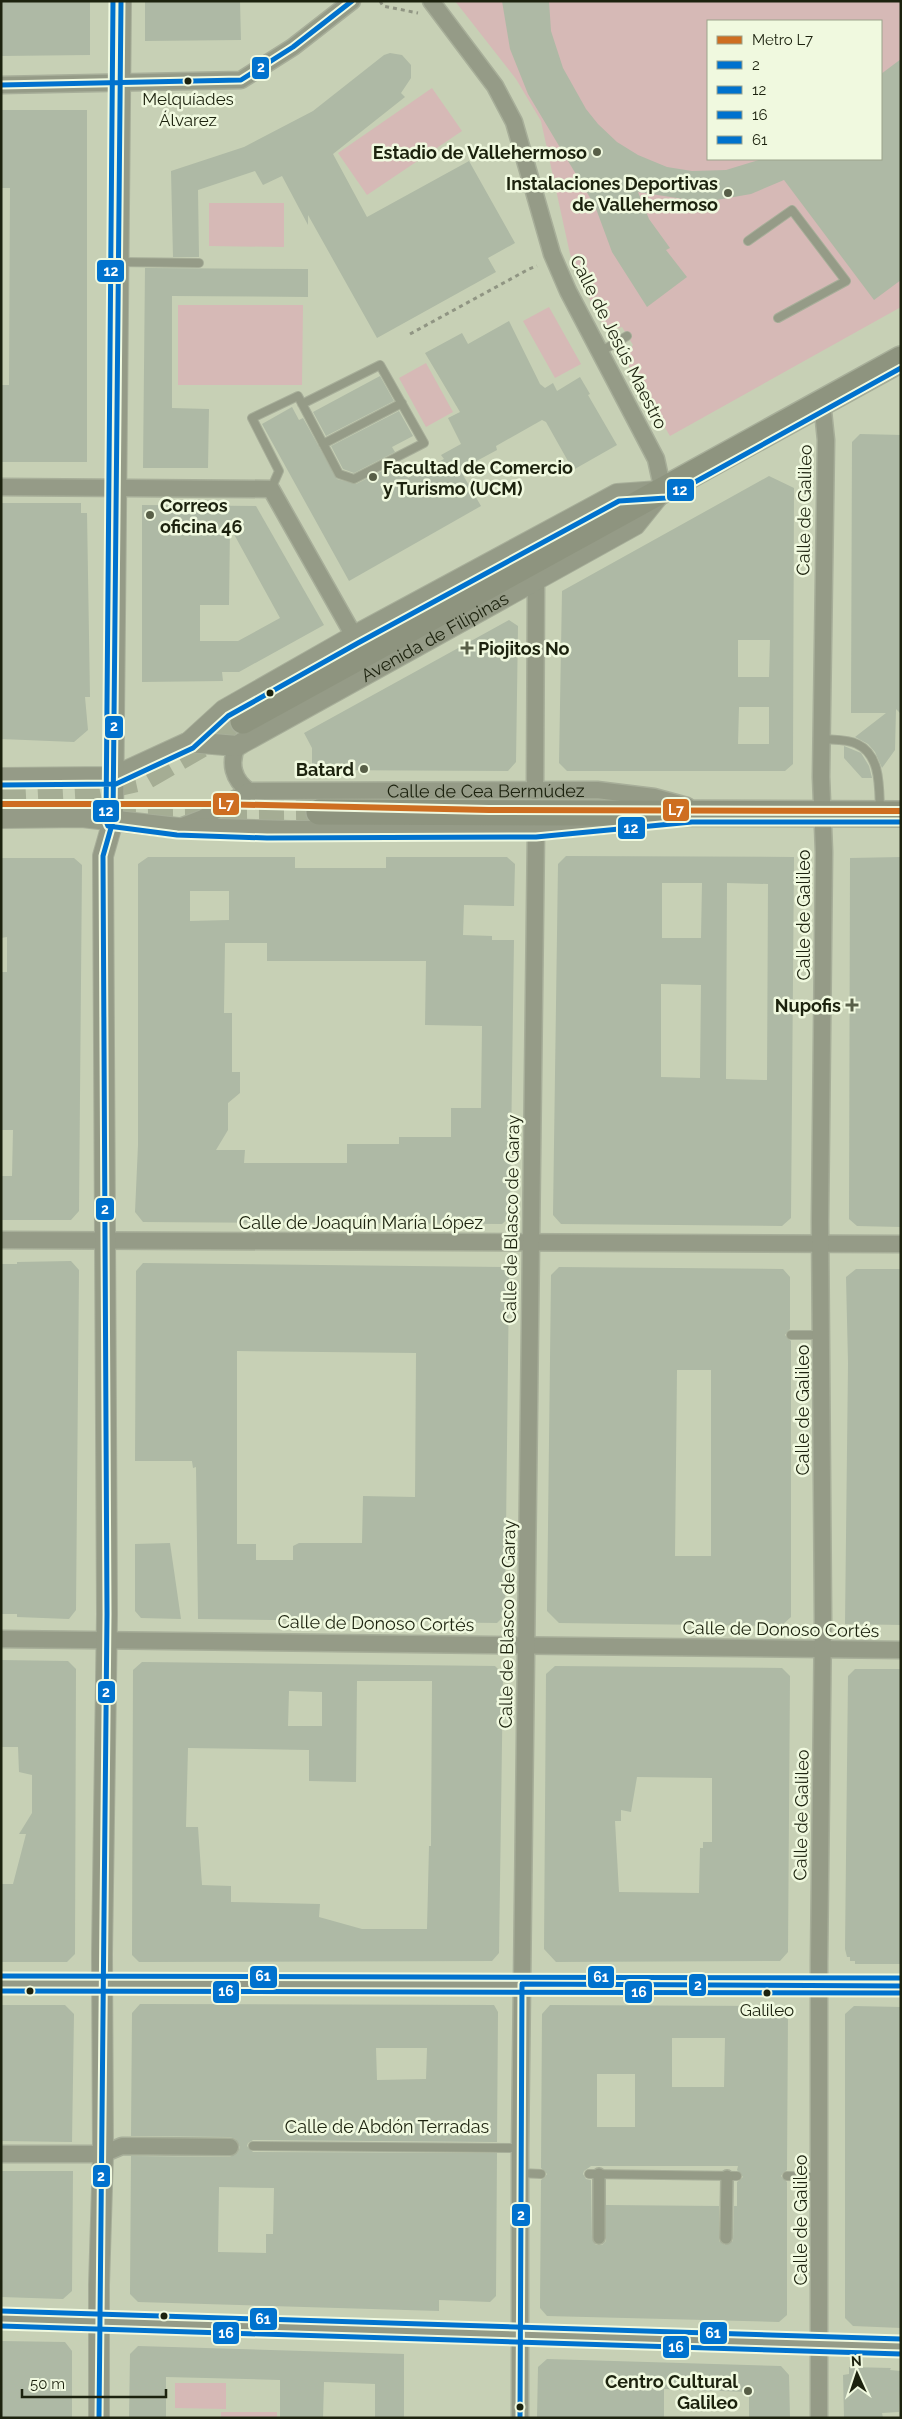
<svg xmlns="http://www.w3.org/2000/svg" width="902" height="2419" viewBox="0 0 902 2419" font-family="Raleway,sans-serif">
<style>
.green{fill:#d6b9b6;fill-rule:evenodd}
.building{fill:#aeb9a5;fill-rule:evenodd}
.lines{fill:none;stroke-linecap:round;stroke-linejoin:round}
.primary-tunnel{stroke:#a5ad94;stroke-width:25;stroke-dasharray:25 12;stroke-linecap:butt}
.service-casing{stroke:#a7ae99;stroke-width:10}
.pedestrian-casing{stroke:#a7ae99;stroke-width:14}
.minor-casing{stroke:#a7ae99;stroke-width:19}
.tertiary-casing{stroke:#a7ae99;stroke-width:22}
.primary-casing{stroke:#a7ae99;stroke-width:28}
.path{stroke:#909583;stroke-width:3;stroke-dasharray:4 4;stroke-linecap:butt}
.service{stroke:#959b87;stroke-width:8}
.pedestrian{stroke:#959b87;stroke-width:11}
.minor{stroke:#959b87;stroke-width:16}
.tertiary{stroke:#959b87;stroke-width:20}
.primary{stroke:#8e947f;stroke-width:25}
.bus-1-casing{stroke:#f0f9df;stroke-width:9}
.bus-2-casing{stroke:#f0f9df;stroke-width:9}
.bus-3-casing{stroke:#f0f9df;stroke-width:9}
.bus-4-casing{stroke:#f0f9df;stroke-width:9}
.bus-1{stroke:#0072ce;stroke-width:5}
.bus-2{stroke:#0072ce;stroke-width:5}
.bus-3{stroke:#0072ce;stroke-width:5}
.bus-4{stroke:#0072ce;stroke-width:5}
.metro-1-casing{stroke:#f0f9df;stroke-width:10}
.metro-1{stroke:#ce6e21;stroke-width:6}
.bus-dot{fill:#1c220e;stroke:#f0f9df;stroke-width:2}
.poi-dot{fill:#585f48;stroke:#f0f9df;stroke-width:2}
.labels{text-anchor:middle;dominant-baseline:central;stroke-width:5;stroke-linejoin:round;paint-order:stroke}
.bus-label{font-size:17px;fill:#1c220e;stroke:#f0f9df}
.poi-label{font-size:18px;font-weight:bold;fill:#1c220e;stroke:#f0f9df;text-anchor:end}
.street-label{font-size:18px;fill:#1c220e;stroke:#f0f9df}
.line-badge{stroke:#f0f9df;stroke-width:2}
.badge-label{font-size:14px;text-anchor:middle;font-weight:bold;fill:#fff}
</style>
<rect width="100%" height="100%" fill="#c7d0b5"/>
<path class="green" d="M455 1H901V307L670 436 624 358 633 345 622 327 607 332 586 292 570 254 541 121 516 79ZM708 21H881V159H708Z
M432 88 462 131 367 195 338 153Z
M209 203H284V247L209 246Z
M178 305H303L302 385H178Z
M549 307 581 364 555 378 523 321Z
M426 363 453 412 426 427 399 378Z
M175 2383H226V2409L175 2408Z
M221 2412H277V2418H221Z"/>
<path class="building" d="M1 1H90V55L1 56Z
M145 1H240L241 40 145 41Z
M502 1H549L551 31 563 68 586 109 598 124 617 142 638 155 667 167 692 171 726 170 762 159H881V74L901 59V280L874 300 784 180 751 194 711 201 690 200 638 192 649 219 670 248 666 250 687 277 647 307 612 252 595 206 528 94 510 49Z
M390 53 402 55 411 65V78L401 93 405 97 333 154 367 217 469 161 515 243 488 258 496 272 377 338 308 215V225L282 176 263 185 255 171 198 190 199 257H173L171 171 244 147 313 111 384 55Z
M1 110H87V462H1V385H9L10 188H1Z
M145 268 308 269V297L172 296V408L209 409 208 468H143Z
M509 321 540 384 545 388 553 383 557 391 580 377 590 394 588 395 617 445 573 470 546 422 542 420 496 446 497 450 460 470 481 506 349 581 262 424 292 407 299 420 303 418 337 479 356 484 400 462 408 478 444 459 441 455 461 444 448 418 460 412 425 353 462 333 468 344Z
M380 376 394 401 326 436 313 412Z
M399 411 413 436 392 447 395 452 354 473 343 469 331 446Z
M860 434 901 435V714L896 709 895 750 882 768 875 752 868 744 855 737 886 713H851L852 442Z
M769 476 794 488 793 764 785 771H567L559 763 562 591ZM738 640H770L769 677H738ZM739 707H769V744H738Z
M1 503H81V513H87L90 697H85L88 730 74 742 1 739Z
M142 505 256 506 324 625 239 672H222L223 681 142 682ZM230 527 280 618 238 641H200V605H229Z
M509 620 518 626 516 762 508 771 312 770V748L304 733Z
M844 746 861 753 869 766 872 778H862L844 758Z
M566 856 794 857 791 1218 782 1226 561 1224 553 1215 558 864ZM662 883H702L701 938H662ZM727 883 768 884 767 1080 726 1079ZM661 984 701 985 700 1078 661 1077Z
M148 857H295V868H386V857H507L515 864 514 906 464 905 463 935 492 936V940H514L510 1217 502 1224 143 1222 135 1212 138 1145V864ZM190 891H229V920L190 921ZM225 943H267V961H426L425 1025 482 1026 481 1108H451V1137H399V1144H347V1163H244L245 1150H216L228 1130V1103L240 1093V1072H232V1013H224Z
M901 857V1227L857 1226 849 1219 850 858Z
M1 858H74L82 865 79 1211 71 1220H1V1176H12L13 1130H1V972H7V937L1 938Z
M71 1261 79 1270 76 1610 69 1619 17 1617V1614H1V1264H17V1262Z
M143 1263 502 1267 509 1277 505 1615 497 1623 198 1619 196 1467 193 1468 192 1461H135L136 1271ZM237 1351 416 1353 415 1497 363 1496 362 1543H299L293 1546V1560H256V1544H237Z
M559 1267 783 1269 790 1277V1329L785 1335 791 1341V1617L781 1626 559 1623 547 1611 551 1275ZM677 1370H711V1556H675Z
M856 1269H901V1625L845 1624 848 1363 846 1277Z
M170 1543 181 1619 141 1618 135 1611V1544Z
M1 1660 68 1661 76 1669 75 1954 67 1962H1V1884H13L26 1834H19L32 1813V1775L19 1772 18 1747H1Z
M142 1662 495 1666 503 1674 499 1953 492 1961 139 1962 132 1955 133 1670ZM357 1681H432L431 1846H429L427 1929H362L319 1917 320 1904 231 1902V1886L202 1885 198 1827H186L188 1748 309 1750V1781L356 1782ZM289 1691 322 1692V1726H288Z
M555 1666 782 1668 790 1676 788 1952 780 1961 556 1962 544 1949 546 1674ZM637 1777 712 1778V1842H703V1848H700L699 1893 619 1892 615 1821H621V1810L631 1812Z
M855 1669H901V1964H855V1961H850V1957H847L845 1949 848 1676Z
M140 2004 494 2005 498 2012 497 2142 253 2140 248 2143 247 2146 253 2152 497 2153 496 2296 490 2302 439 2300V2311L138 2302 130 2294 131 2156 230 2157 238 2152 240 2147 235 2139 230 2137 131 2136 132 2013ZM376 2048H427L426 2079 377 2080ZM219 2187 274 2188 273 2234H266V2253L218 2252Z
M1 2005H65L74 2014 72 2142 1 2141Z
M550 2005 779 2006 788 2014 787 2170 783 2173 781 2176 787 2182V2315L779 2322 547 2316 540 2308 541 2180 545 2177 547 2174 541 2168 542 2014ZM672 2038H725L724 2087H672ZM597 2074H635V2127H597ZM591 2166H738L737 2170 743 2177 737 2182V2206H734L733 2241 725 2245 719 2241V2206L606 2205V2241L602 2245H596L592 2238 591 2180 586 2179 583 2174 584 2171Z
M854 2006 901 2007V2328L853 2326 845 2318V2014Z
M1 2171H73L72 2291 63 2299 1 2297Z
M1 2341 65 2342 72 2351V2418H1Z
M138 2346 404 2354V2418H375V2384L324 2382 323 2418H280V2380L166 2377V2418H129L130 2354Z
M547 2359 781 2366 789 2375 790 2418H749V2392L664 2389V2418H537L538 2367Z
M849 2367 891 2368 890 2370 901 2371 899 2412 882 2413 883 2418H844L843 2375 849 2374Z"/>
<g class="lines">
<path class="primary-tunnel" d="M1 797 76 793 144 778 243 721
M111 815 319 812"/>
<defs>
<path id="service" d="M748 241 792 210 846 281 778 318
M119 262 199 263
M600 352 627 336
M323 444 402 403
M271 489 279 471 252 418 298 396 339 474 354 479 424 443 380 365 302 404
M822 739C832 740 848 739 857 744 881 755 879 787 880 810
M791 1335H821
M253 2146 520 2148
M520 2173 541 2174
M589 2174 737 2176
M787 2176 820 2177"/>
<path id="pedestrian" d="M599 2238V2174
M726 2238 727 2176"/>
<g id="minor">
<path d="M431 1 495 86 514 122 552 254 568 291 656 459 663 491"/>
<path d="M1 85 241 80 293 47 352 1"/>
<path d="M1 487 271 489 354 636"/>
<path id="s1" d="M237 746C229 763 233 780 249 791L597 790 654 797 687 806"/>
<path d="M535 791 536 581"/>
<path d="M180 827 203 818 249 791"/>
<path d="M1 1240 901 1244"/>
<path d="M1 1639 901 1650"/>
<path d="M1 1983 901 1986"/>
<path d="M1 2154H103L122 2146 230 2147"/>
<path d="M1 2318 901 2347"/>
<path d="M520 2418V2148L536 830"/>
<path d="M819 2418V1962L823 1618 820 1221 824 852 821 777 826 440 822 402"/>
</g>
<g id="tertiary">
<path id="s2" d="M189 742 237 746 242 743 635 525 660 494"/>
<path d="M1 778 113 777 189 742 224 710 354 636 617 494 659 491"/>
<path d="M1 818 82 817 178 828 291 831 536 830 613 823"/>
<path d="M99 2418V2285L103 2154 102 1954 107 1614 103 856 113 821 121 1"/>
</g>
<path id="primary" d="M243 721 901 359
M319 812 901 814"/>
</defs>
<use href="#service" class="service-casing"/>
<use href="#pedestrian" class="pedestrian-casing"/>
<use href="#minor" class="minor-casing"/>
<use href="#tertiary" class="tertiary-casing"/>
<use href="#primary" class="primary-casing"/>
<path class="path" d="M380 1 383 6 418 13
M410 334 529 269 537 266"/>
<use href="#service" class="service"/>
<use href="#pedestrian" class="pedestrian"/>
<use href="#minor" class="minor"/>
<use href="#tertiary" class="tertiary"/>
<use href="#primary" class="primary"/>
<defs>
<path id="bus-1" d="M1 85 241 80 293 47 352 1
M99 2418 107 1614 103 856 113 821 121 1
M520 2418 522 1984 901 1986"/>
<path id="bus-2" d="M113 1 106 821 108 826 177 835 267 838 536 837 692 822H901
M1 785 116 784 193 748 228 716 358 643 619 501 666 498 901 368"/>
<path id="bus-3" d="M1 1991 901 1993
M1 2326 901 2354"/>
<path id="bus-4" d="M1 1976 901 1978
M1 2311 901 2339"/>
</defs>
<use href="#bus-1" class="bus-1-casing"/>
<use href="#bus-2" class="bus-2-casing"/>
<use href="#bus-3" class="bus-3-casing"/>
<use href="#bus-4" class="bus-4-casing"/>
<use href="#bus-1" class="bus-1"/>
<use href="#bus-2" class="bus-2"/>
<use href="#bus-3" class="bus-3"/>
<use href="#bus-4" class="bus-4"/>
<defs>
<path id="metro-1" d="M1 804H216L489 810 901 811"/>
</defs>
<use href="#metro-1" class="metro-1-casing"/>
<use href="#metro-1" class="metro-1"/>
</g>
<g class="bus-dot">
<circle cx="188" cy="81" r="4.5"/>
<circle cx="270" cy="693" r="4.5"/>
<circle cx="30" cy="1991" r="4.5"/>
<circle cx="767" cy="1993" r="4.5"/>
<circle cx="164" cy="2316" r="4.5"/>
<circle cx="520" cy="2407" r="4.5"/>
</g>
<g class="poi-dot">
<circle cx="597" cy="152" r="5"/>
<circle cx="728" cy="193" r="5"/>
<circle cx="373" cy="477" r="5"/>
<circle cx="150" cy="515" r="5"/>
<path d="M464.5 640.5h5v5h5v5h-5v5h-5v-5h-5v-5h5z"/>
<circle cx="364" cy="769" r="5"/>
<path d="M849.5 997.5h5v5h5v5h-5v5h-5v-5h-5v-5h5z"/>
<circle cx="748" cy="2391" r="5"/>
</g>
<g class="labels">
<g class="bus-label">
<text x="188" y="99">Melquíades<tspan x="188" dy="21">Álvarez</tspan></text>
<text x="767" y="2010">Galileo</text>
</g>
<g class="poi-label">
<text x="587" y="152">Estadio de Vallehermoso</text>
<text x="718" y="183">Instalaciones Deportivas<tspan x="718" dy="21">de Vallehermoso</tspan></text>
<text x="383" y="467" text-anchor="start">Facultad de Comercio<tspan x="383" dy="21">y Turismo (UCM)</tspan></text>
<text x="160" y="505" text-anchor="start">Correos<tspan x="160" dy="21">oficina 46</tspan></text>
<text x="478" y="648" text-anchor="start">Piojitos No</text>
<text x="354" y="769">Batard</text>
<text x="841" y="1005">Nupofis</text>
<text x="738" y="2381">Centro Cultural<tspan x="738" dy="21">Galileo</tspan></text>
</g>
<g class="street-label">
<text transform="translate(619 342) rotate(63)">Calle de Jesús Maestro</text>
<text transform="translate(804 510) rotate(-89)">Calle de Galileo</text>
<text stroke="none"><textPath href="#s2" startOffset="274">Avenida de Filipinas</textPath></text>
<text stroke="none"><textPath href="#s1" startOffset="288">Calle de Cea Bermúdez</textPath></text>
<text transform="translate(803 915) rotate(-90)">Calle de Galileo</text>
<text transform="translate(511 1219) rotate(-89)">Calle de Blasco de Garay</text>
<text x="361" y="1222">Calle de Joaquín María López</text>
<text transform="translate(802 1410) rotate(-90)">Calle de Galileo</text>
<text transform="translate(376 1623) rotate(1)">Calle de Donoso Cortés</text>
<text transform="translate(507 1624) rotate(-89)">Calle de Blasco de Garay</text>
<text transform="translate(781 1629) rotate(1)">Calle de Donoso Cortés</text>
<text transform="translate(801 1815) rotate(-89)">Calle de Galileo</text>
<text x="387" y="2126">Calle de Abdón Terradas</text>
<text transform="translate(800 2220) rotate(-90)">Calle de Galileo</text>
</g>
</g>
<g class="line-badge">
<rect x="251" y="56" width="19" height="24" rx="5" fill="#0072ce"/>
<rect x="96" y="259" width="29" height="24" rx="5" fill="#0072ce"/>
<rect x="666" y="478" width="29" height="24" rx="5" fill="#0072ce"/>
<rect x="104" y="715" width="20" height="24" rx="5" fill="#0072ce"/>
<rect x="212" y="792" width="28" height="24" rx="5" fill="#ce6e21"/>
<rect x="662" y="798" width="28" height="24" rx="5" fill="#ce6e21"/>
<rect x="92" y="799" width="28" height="24" rx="5" fill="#0072ce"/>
<rect x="617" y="816" width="29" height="24" rx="5" fill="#0072ce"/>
<rect x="95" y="1197" width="20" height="24" rx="5" fill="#0072ce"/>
<rect x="97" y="1680" width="19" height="24" rx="5" fill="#0072ce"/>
<rect x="249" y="1965" width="29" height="24" rx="5" fill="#0072ce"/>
<rect x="587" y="1965" width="28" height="24" rx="5" fill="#0072ce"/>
<rect x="688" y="1973" width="19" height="24" rx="5" fill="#0072ce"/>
<rect x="212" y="1980" width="28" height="24" rx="5" fill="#0072ce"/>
<rect x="624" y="1980" width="29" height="24" rx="5" fill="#0072ce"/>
<rect x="92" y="2164" width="19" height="24" rx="5" fill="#0072ce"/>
<rect x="511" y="2203" width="20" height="24" rx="5" fill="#0072ce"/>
<rect x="249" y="2307" width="29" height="24" rx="5" fill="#0072ce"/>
<rect x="212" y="2321" width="28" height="24" rx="5" fill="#0072ce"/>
<rect x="699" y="2321" width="29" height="24" rx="5" fill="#0072ce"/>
<rect x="662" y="2335" width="28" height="24" rx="5" fill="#0072ce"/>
</g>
<g class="badge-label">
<text x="261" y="72">2</text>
<text x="111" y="276">12</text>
<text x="680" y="495">12</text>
<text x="114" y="731">2</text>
<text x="226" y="809">L7</text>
<text x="676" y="815">L7</text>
<text x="106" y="816">12</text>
<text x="631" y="833">12</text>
<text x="105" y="1214">2</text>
<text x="106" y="1697">2</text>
<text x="263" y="1981">61</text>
<text x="601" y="1982">61</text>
<text x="698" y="1990">2</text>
<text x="226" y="1996">16</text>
<text x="639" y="1997">16</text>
<text x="101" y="2181">2</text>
<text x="521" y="2220">2</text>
<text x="263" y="2324">61</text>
<text x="226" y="2338">16</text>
<text x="713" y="2338">61</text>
<text x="676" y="2352">16</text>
</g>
<rect width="902" height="2419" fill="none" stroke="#1c220e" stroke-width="5"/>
<rect x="707" y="20" width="175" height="140" fill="#f0f9df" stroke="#9ba38b"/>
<rect x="717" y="36" width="25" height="8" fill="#ce6e21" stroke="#9ba38b"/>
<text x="752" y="45" font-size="15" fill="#1c220e">Metro L7</text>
<rect x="717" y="61" width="25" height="8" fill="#0072ce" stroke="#9ba38b"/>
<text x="752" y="70" font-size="15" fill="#1c220e">2</text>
<rect x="717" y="86" width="25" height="8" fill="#0072ce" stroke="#9ba38b"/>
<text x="752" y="95" font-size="15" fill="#1c220e">12</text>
<rect x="717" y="111" width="25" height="8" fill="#0072ce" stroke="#9ba38b"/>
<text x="752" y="120" font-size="15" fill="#1c220e">16</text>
<rect x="717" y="136" width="25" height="8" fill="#0072ce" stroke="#9ba38b"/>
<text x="752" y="145" font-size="15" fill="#1c220e">61</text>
<g transform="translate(857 2374) rotate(357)" stroke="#f0f9df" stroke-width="4" paint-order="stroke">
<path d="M0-4L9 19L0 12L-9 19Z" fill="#1c220e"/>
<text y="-8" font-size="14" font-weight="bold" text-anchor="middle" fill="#1c220e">N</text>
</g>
<path d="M22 2389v8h144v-8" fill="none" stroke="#1c220e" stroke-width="2.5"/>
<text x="30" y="2389" font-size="15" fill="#1c220e" stroke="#f0f9df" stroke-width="4" paint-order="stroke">50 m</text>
</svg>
